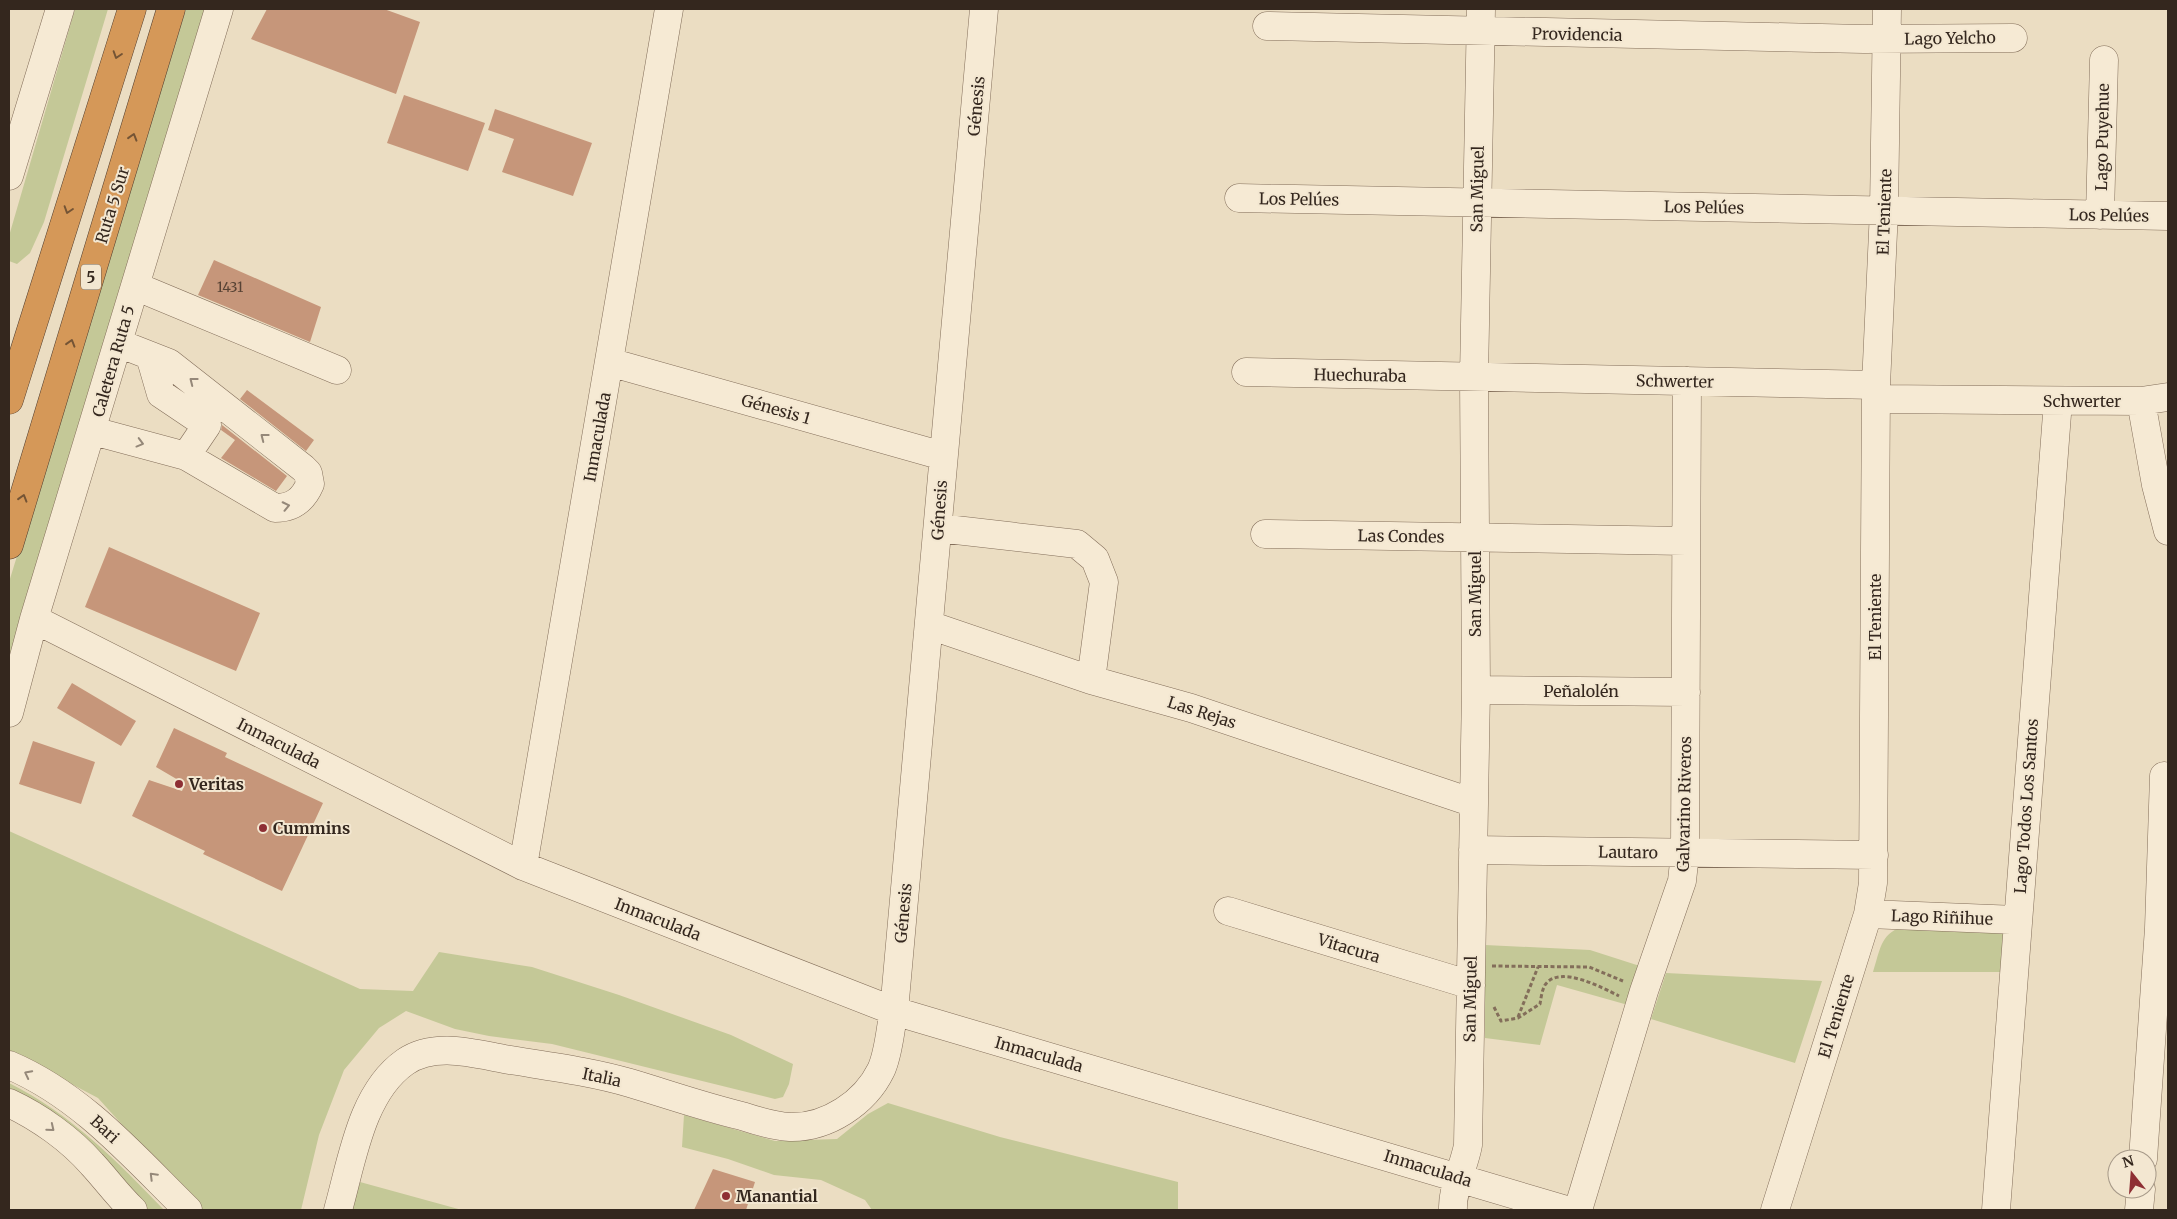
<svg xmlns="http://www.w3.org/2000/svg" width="2177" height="1219" viewBox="0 0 2177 1219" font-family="Merriweather,serif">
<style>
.green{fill:#c4c897}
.building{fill:#c6967a}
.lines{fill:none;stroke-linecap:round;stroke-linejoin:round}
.minor-casing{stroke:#836e5a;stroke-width:29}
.highway-casing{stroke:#513d2f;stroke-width:29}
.path{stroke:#836e5a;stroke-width:3;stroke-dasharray:4 2.5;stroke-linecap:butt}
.minor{stroke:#f6ead4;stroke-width:28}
.highway{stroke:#d59858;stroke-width:28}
.oneway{stroke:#745435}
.oneway2{stroke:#958879}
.poi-dot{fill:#8e2f34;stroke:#f3e7d1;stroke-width:2}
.labels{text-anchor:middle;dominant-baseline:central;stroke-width:4;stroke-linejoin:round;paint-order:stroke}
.number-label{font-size:14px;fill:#584335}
.shield{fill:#f3e7d1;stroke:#6d6154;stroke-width:1}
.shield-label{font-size:15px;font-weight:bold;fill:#34271e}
.street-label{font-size:16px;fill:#34271e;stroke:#f3e7d1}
.poi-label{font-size:16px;font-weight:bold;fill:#34271e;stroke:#f3e7d1;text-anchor:start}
</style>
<rect width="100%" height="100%" fill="#ebddc2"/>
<path class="green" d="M75 9H108L44 222 30 253 17 264 9 261V236Z
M186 9H209L9 671V582Z
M9 831 360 989 413 991 439 952 532 967 619 995 731 1035 793 1064 789 1084 783 1097 775 1099 552 1044 489 1036 455 1029 406 1011 379 1028 344 1070 319 1135 301 1210H199L98 1098 9 1051Z
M1902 927 2005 930 2003 972H1873C1880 951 1880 934 1902 927Z
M1485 945 1590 950 1643 967 1628 1005 1557 985 1540 1045 1485 1038Z
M1666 973 1822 981 1795 1063 1651 1019Z
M9 1083C71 1114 117 1161 164 1210H135L9 1106Z
M888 1103 1000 1137 1178 1182V1210H872L865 1200 821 1180 774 1175 728 1159 682 1147 684 1115 775 1141 837 1139 868 1114Z
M360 1182 462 1210H351Z"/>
<path class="building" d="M267 9H384L420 22 396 94 251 39Z
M404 95 485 123 468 171 387 143Z
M495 109 592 143 573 196 502 172 514 139 488 130Z
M214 260 321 307 310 342 198 295Z
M247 390 314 440 306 451 240 399Z
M222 425 287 476 276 491 221 458 235 440 221 430Z
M109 547 260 613 236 671 85 607Z
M72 683 136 721 121 746 57 708Z
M174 728 227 753 225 757 323 803 282 891 203 854 205 851 132 816 149 780 182 791 185 784 156 767Z
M33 741 95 762 81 804 19 784Z
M713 1169 755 1182 746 1210H694Z"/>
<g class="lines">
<defs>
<path id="minor" d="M1267 26 1864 39 2013 38
M9 176 60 9
M1239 198 2168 216
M2100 215 2104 60
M135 286 337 370
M150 356 161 394 207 425 186 456
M609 362 943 456
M1246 372 1876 385
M1876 399 2141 401 2168 397
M2141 401 2156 485 2168 531
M93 431 186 456 275 508C293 508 303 500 310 484L308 473 303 468 169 363 118 343
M938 528 1077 544 1095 559 1104 582 1091 680
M1265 534 1686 541
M34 619 523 866 894 1011 1566 1210
M929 625 1091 680 1191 708 1474 803
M1476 690 1686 692
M9 713 34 619 219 9
M1473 850 1874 855
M523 866 669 9
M1228 911 1471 985
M1868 914 2017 920
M9 1065C82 1096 133 1156 188 1210
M9 1103C39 1117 70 1139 92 1164 106 1179 118 1196 133 1210
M2143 1159 2159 928 2164 776
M338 1210C352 1161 361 1093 405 1062 434 1042 472 1053 504 1059 546 1066 589 1071 630 1083 667 1094 704 1107 742 1116 757 1121 774 1126 790 1127 827 1128 865 1103 881 1070 889 1053 890 1029 894 1011L984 9
M1453 1210C1452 1188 1464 1167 1468 1145L1476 690 1474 377 1481 9
M1578 1210 1644 991 1682 881 1685 853 1687 381
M1775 1210 1868 914 1873 883 1876 385 1884 210 1887 9
M1996 1210 2058 401
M2139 1210 2141 1189"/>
<path id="highway" d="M9 400 132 9
M9 545 171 9"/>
</defs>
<use href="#minor" class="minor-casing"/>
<use href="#highway" class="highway-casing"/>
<path class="path" d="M1492 966 1589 967 1623 981
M1494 1007 1501 1021 1518 1018 1540 1004C1541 998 1542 990 1545 985 1559 964 1603 988 1619 996
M1518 1017 1538 967"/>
<use href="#minor" class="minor"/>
<use href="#highway" class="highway"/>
</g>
<defs><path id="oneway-chevron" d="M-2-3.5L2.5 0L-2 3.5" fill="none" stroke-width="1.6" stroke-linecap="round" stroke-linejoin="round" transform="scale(1.25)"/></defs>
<g class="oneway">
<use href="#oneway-chevron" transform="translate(117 55) rotate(108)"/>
<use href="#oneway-chevron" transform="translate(133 137) rotate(-73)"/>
<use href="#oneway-chevron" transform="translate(68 210) rotate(108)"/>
<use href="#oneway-chevron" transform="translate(71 343) rotate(-73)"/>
<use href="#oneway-chevron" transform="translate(23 498) rotate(-73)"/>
</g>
<g class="oneway2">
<use href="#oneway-chevron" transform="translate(193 381) rotate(-142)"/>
<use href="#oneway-chevron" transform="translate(264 437) rotate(-142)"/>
<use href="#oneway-chevron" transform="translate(140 443) rotate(15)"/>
<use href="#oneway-chevron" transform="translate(286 506) rotate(-12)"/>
<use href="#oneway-chevron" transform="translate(28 1074) rotate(-153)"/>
<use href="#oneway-chevron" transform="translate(51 1128) rotate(39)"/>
<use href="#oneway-chevron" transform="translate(153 1176) rotate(-135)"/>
</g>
<g class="poi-dot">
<circle cx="179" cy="784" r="5"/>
<circle cx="263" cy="828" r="5"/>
<circle cx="726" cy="1196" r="5"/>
</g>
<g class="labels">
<g class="number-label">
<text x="230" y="287">1431</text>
</g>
<rect class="shield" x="81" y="264.5" width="20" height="25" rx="4"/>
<g class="shield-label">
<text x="91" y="277">5</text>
</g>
<g class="street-label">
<text transform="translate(1577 34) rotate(1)">Providencia</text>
<text transform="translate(1950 38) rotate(-1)">Lago Yelcho</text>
<text transform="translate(976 106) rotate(-85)">Génesis</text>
<text transform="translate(2102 137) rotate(-89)">Lago Puyehue</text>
<text transform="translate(1477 189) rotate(-89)">San Miguel</text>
<text transform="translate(1299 199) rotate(1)">Los Pelúes</text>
<text transform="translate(112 205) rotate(-73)">Ruta 5 Sur</text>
<text transform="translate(1704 207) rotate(1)">Los Pelúes</text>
<text transform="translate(1884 212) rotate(-88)">El Teniente</text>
<text transform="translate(2109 215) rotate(1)">Los Pelúes</text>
<text transform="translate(113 361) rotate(-74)">Caletera Ruta 5</text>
<text transform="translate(1360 375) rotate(1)">Huechuraba</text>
<text transform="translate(1675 381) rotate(1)">Schwerter</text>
<text x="2082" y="401">Schwerter</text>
<text transform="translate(776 409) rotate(16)">Génesis 1</text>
<text transform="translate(597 437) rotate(-80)">Inmaculada</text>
<text transform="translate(939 510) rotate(-86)">Génesis</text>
<text transform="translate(1401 536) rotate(1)">Las Condes</text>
<text transform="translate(1475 594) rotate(-90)">San Miguel</text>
<text transform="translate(1875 617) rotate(-90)">El Teniente</text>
<text x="1581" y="691">Peñalolén</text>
<text transform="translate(1202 712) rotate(18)">Las Rejas</text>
<text transform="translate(279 743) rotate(27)">Inmaculada</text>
<text transform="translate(1684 804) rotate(-89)">Galvarino Riveros</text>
<text transform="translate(2026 806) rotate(-86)">Lago Todos Los Santos</text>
<text transform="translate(1628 852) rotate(1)">Lautaro</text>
<text transform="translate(903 913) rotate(-85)">Génesis</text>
<text transform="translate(1942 917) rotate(2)">Lago Riñihue</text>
<text transform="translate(658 919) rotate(21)">Inmaculada</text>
<text transform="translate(1349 948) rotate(17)">Vitacura</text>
<text transform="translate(1470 999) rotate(-89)">San Miguel</text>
<text transform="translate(1836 1016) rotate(-73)">El Teniente</text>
<text transform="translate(1039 1054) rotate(16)">Inmaculada</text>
<text transform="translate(602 1077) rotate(12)">Italia</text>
<text transform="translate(105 1129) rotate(43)">Bari</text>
<text transform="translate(1428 1168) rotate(17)">Inmaculada</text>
</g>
<g class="poi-label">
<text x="189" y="784">Veritas</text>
<text x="273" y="828">Cummins</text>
<text x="736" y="1196">Manantial</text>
</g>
</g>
<rect width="2177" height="1219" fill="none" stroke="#34271e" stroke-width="20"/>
<g transform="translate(2132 1174) rotate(343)"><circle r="24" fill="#f3e7d1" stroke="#a79a89"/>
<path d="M0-4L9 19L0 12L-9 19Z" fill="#8e2f34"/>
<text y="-8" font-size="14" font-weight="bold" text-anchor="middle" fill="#34271e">N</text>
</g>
</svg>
